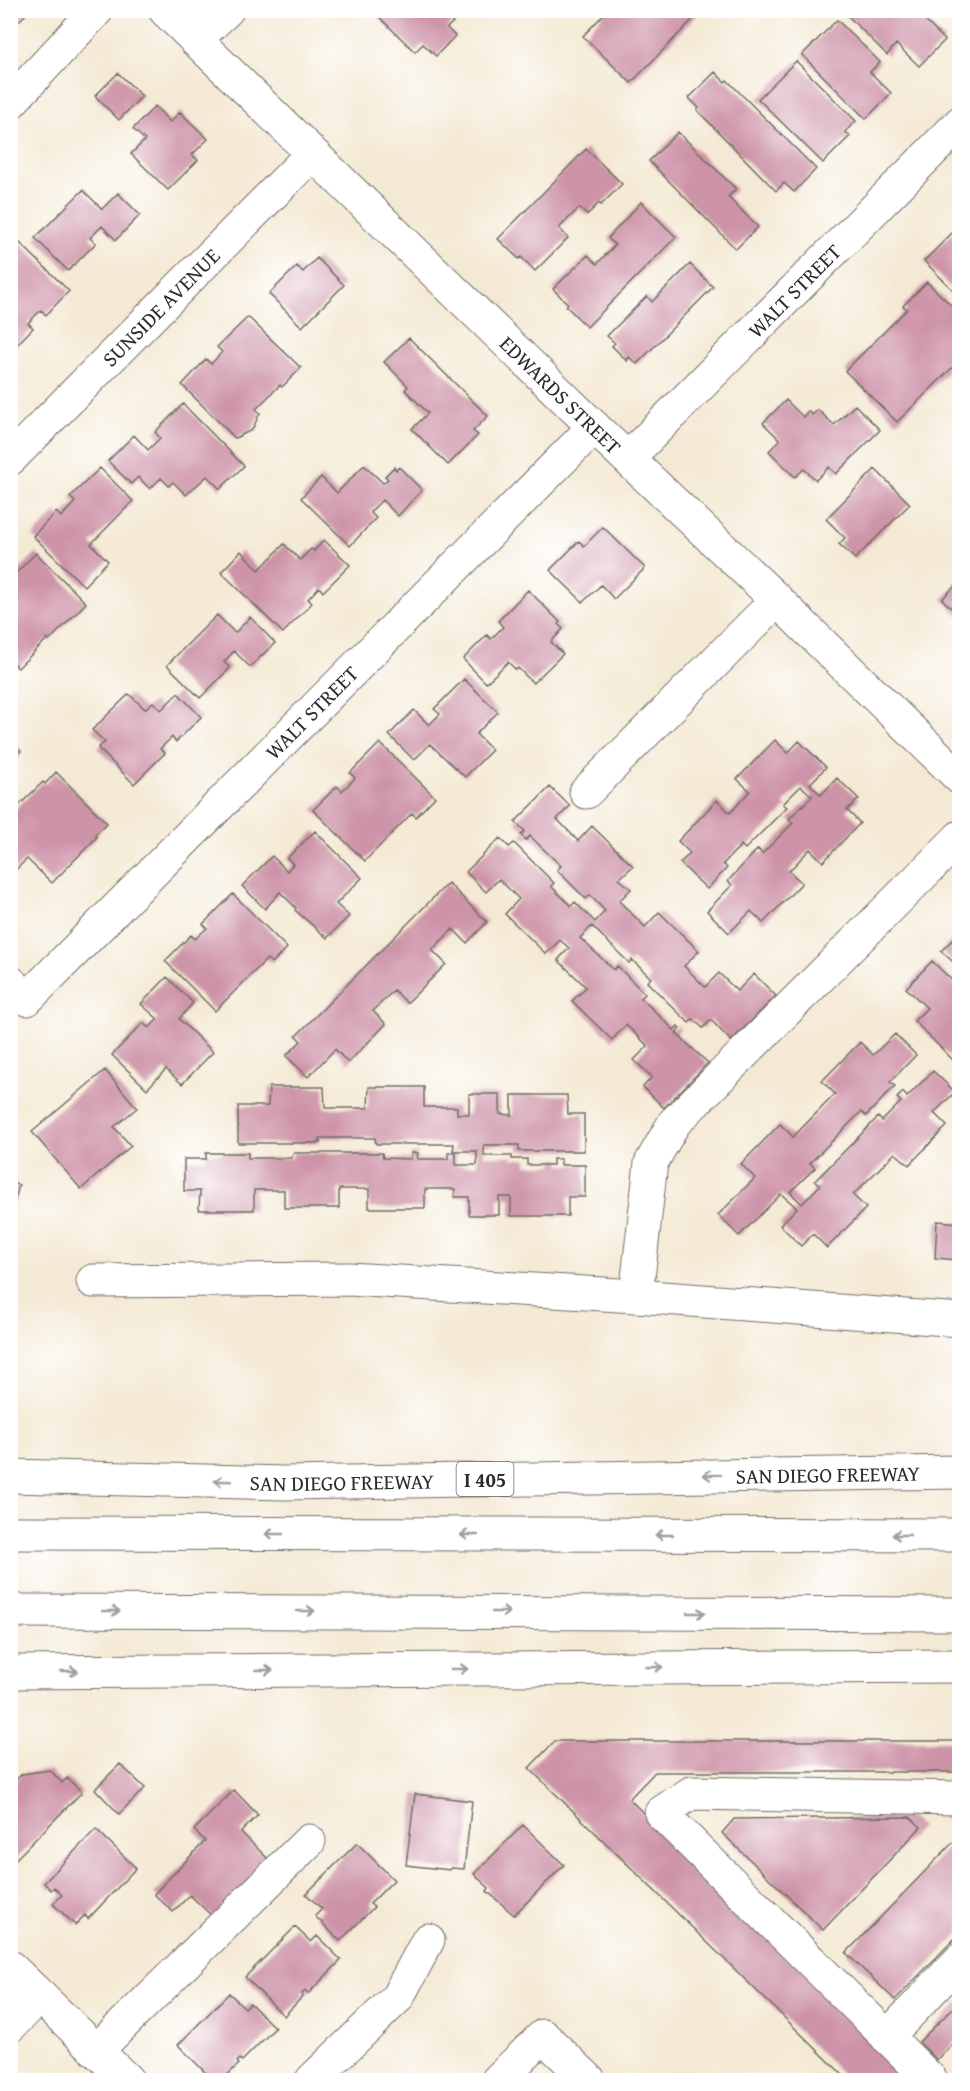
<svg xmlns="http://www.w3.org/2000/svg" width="970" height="2091" viewBox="0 0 970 2091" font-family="'Gentium Book Plus',serif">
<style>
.building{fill:#cd93a7}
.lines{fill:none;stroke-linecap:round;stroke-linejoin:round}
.minor-casing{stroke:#716e66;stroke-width:35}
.highway-casing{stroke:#716e66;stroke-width:35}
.minor{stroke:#fff;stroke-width:33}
.highway{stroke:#fff;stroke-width:33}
.oneway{stroke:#a0a0a0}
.labels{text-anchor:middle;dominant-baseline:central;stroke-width:4.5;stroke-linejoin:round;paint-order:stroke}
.shield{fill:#fff;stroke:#6b6b6b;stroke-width:1.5}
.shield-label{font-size:20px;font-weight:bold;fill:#2b2b2b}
.street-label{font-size:21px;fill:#2b2b2b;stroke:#fff}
</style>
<rect width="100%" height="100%" fill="#fff"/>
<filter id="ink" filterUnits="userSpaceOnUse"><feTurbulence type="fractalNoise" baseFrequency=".0167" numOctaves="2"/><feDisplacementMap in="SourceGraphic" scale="12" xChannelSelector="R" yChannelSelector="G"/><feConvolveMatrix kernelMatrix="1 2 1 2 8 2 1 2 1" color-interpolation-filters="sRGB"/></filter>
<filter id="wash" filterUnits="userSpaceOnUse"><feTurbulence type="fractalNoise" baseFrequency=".008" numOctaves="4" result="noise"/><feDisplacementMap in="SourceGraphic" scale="24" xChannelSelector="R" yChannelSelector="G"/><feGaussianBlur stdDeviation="1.35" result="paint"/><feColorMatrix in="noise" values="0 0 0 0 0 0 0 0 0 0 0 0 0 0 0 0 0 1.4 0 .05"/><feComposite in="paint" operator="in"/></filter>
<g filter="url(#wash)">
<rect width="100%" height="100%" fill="#f4e9d4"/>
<g id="blocks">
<path class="building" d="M10 10H30L10 30Z
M372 10H443L454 21 447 28 455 36 436 56 423 44 415 52Z
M608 10H702L631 83 583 36Z
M845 10H914L945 40 919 66 896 44 887 55 844 12Z
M837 20 880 62 870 72 891 93 866 119 802 55Z
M796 61 856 121 845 132 850 136 823 163 758 99Z
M715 72 725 82 727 80 816 169 794 192 784 183 776 191 697 110 699 108 689 98Z
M118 73 142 96 119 120 95 96Z
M155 106 170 122 180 112 208 139 192 155 198 160 168 190 131 154 145 140 133 129Z
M678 132 736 189 728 197 758 227 736 249 649 161Z
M586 149 622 184 601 205 599 203 587 215 579 208 559 228 568 238 535 271 521 257 519 259 498 239Z
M83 190 102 209 118 193 140 215 116 240 102 226 90 238 96 243 68 271 35 238Z
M641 202 676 237 587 327 566 306 568 304 553 289 588 255 597 264 615 245 608 238Z
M953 232 960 238V297L924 261Z
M10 233 69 291 46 315 41 310 28 323 33 328 10 352Z
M317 258 344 285 302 327 269 294 297 266 303 272Z
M690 264 713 287 637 364 629 357 627 361 612 346 615 343 607 336 647 296 652 302Z
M927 282 960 314V360L897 422 845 371 907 309 903 306Z
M248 317 301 368 282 387 280 385 256 409 260 413 252 430 235 438 182 385 206 359 211 364 222 352 217 347Z
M409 338 488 416 473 431 478 435 448 465 412 429 428 413 405 390 408 386 384 362Z
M786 400 803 417 808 411 812 415 818 410 834 425 855 405 880 430 836 474 829 467 816 480 804 469 795 477 769 451 780 440 763 423Z
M183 404 244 466 220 489 207 476 186 495 173 482 169 486 161 478 150 489 138 477 131 484 108 461 134 435 148 450 160 438 155 432Z
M364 465 383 483 388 479 385 476 394 467 396 470 399 467 422 490 398 516 382 500 370 512 376 518 350 546 301 498 321 477 337 493Z
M100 468 133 501 91 544 108 561 84 586 33 536 56 512 61 517 75 502 70 497Z
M875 469 910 504 855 559 839 544 845 538 826 519Z
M603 527 645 568 614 599 601 585 583 602 550 570 579 541 584 546Z
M324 540 350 565 323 592 319 587 308 599 312 603 283 633 221 572 241 551 259 570 284 544 300 560 311 549 314 551Z
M36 553 86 603 49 641 47 639 18 668 10 660V579Z
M960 581V617L942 599Z
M528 590 560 622 558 624 563 629 551 642 563 654 533 683 518 668 516 670 508 662 486 683 463 659 487 635 491 639 503 627 498 621Z
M217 615 235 633 250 617 275 643 250 667 234 651 224 662 230 668 200 698 167 665Z
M464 679 498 712 476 734 492 750 465 777 430 744 414 760 389 735 414 710 429 725 440 714 434 709Z
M178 693 201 717 176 742 172 737 160 749 165 753 134 784 98 748 105 742 92 730 129 694 145 709 153 702 161 710Z
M775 740 788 753 799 741 826 767 810 784 821 795 837 778 859 799 847 810 860 823 823 862 810 849 789 871 802 883 763 923 751 911 729 933 707 911 732 885 728 881 758 849 762 854 793 823 789 819 812 796 801 786 783 804 787 807 745 849 741 845 723 864 727 868 707 889 680 863 690 853 678 841 717 800 730 813 750 791 737 779Z
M10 741 21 751 13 759 16 763 10 769Z
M380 743 435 797 416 817 412 813 365 861 313 810 337 786 342 791 355 778 350 773Z
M56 772 107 823 95 835 97 837 52 883 27 859 10 875V814L43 782 45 784Z
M550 787 570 806 557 819 578 841 592 826 633 866 619 879 631 889 619 901 645 927 659 912 699 951 684 966 705 987 719 973 737 991 754 974 776 996 731 1041 711 1020 703 1028 693 1019 689 1023 647 982 651 978 632 960 629 963 592 926 580 938 614 970 617 966 645 994 641 998 674 1030 678 1026 680 1029 676 1033 708 1063 664 1108 643 1087 652 1077 634 1060 648 1046 626 1025 612 1040 572 1001 586 987 558 960 569 948 560 940 546 954 505 914 519 899 499 879 486 892 466 872 500 838 509 847 514 843 554 883 551 886 571 906 575 902 595 922 605 911 590 895 586 899 557 870 561 866 530 836 526 840 521 835 525 831 515 822Z
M315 831 362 878 336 904 349 916 327 938 295 910 296 908 280 892 265 909 242 886 272 856 287 871 293 864 287 858Z
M448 883 487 922 467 943 453 929 432 950 446 964 407 1003 394 990 373 1011 386 1024 348 1063 335 1049 308 1077 286 1056 301 1041 296 1036Z
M233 894 287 948 272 963 267 959 215 1011 165 961 191 935 195 939 207 928 203 924Z
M960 932V968L941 951Z
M932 961 960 988V1056L954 1061 914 1021 927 1008 906 988Z
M167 977 193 1003 179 1019 213 1052 182 1084 166 1069 147 1089 112 1055 143 1023 149 1028 158 1019 141 1004Z
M895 1034 916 1055 890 1082 895 1086 866 1116 861 1112 810 1163 815 1168 790 1192 802 1204 820 1185 815 1181 878 1117 882 1121 901 1102 897 1098 903 1092 907 1097 933 1071 955 1092 934 1113 947 1126 909 1165 895 1153 853 1195 866 1208 827 1248 813 1234 801 1246 780 1225 797 1208 781 1194 739 1236 718 1215 755 1178 741 1164 780 1124 793 1137 835 1094 822 1081 860 1042 873 1055Z
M105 1070 137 1108 114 1127 131 1146 81 1189 32 1132Z
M269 1087H324L325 1108H368L369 1087H424V1107H457V1114H469V1094H500V1114L512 1115V1095H567L568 1114H584V1151H519V1145H484V1156H512V1159H527V1165H553V1159H561V1165H585V1197H568V1216H511V1197H499V1215H469V1197H454L455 1189H425V1208H369V1189H339V1208H284V1190H254V1210H199L200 1191H184V1159H206V1153H248V1158H292L293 1153H382L383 1158 411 1159V1153H418L417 1159H448V1153H456V1165H477V1151H453L454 1144H376L375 1138H320V1143H238V1106H268Z
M10 1183 19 1185 11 1215H10Z
M937 1221 960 1223V1260L935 1258Z
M555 1741H960V1772H655L629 1799 917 2080H848L529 1768Z
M120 1764 145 1788 119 1814 95 1789Z
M50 1770 62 1783 67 1778 82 1792 10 1865V1786L22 1774Z
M234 1790 258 1815 241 1832 270 1861 214 1918 190 1895 173 1912 154 1894 205 1841 194 1830Z
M415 1794 472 1801 464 1869 451 1868 450 1870 406 1865Z
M910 1817 921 1827 823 1930 722 1833 734 1819Z
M523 1825 564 1865 514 1915 487 1891 489 1888 474 1874Z
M96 1829 136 1868 88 1919 85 1915 75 1925 53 1904 62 1895 54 1887 51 1890 44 1883Z
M960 1835V1933L895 2000 846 1953Z
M357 1843 394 1880 370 1904 374 1907 340 1941 315 1916 322 1909 306 1894Z
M295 1927 311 1942 317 1936 341 1960 308 1994 305 1991 302 1994 303 1996 284 2016 245 1977Z
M229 1993 245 2008 250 2003 275 2028 242 2061 240 2059 237 2062 239 2064 222 2080H213L178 2045Z
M960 2001V2037L937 2060 919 2042Z"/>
</g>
</g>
<g filter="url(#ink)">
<use href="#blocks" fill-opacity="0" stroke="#716e66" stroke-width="1.5"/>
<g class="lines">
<defs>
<g id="minor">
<path id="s1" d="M165 10 594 427 777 600 960 778"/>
<path d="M195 40 227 10"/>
<path d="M10 103 97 10"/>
<path id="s2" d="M628 458 960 123"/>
<path id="s3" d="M10 459 312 154"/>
<path d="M586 792 777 600"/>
<path id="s4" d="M10 982 27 999 594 427"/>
<path d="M93 1281 349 1279 636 1296 960 1320"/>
<path d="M636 1296 651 1163 674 1123 960 837"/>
<path d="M10 1967 127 2080"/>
<path d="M10 2026 40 1996"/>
<path d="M887 2037 960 1960"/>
<path d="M96 2051 309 1841"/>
<path d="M312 2080 397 1998 428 1940"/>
<path d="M498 2080 543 2036 589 2080"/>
<path d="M931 2080 661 1813 691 1793 960 1798"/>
</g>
<g id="highway">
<path id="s5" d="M10 1476 284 1483 960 1472"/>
<path d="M10 1533 960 1535"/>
<path d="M10 1611 960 1614"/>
<path d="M10 1672 960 1666"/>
</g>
</defs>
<use href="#minor" class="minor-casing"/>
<use href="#highway" class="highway-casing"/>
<use href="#minor" class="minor"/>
<use href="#highway" class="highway"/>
</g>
<defs><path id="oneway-shaft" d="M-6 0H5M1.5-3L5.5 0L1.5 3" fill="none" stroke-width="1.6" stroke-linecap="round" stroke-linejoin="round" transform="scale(1.5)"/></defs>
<g class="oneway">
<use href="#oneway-shaft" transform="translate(712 1475) rotate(179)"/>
<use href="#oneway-shaft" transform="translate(223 1481) rotate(-178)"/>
<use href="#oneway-shaft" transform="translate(274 1534) rotate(-180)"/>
<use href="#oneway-shaft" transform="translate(469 1535) rotate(-180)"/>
<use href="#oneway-shaft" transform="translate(664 1535) rotate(-180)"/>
<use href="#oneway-shaft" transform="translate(901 1535) rotate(180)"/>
<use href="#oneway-shaft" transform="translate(111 1611)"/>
<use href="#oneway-shaft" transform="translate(306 1611)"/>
<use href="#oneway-shaft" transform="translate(501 1612)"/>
<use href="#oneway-shaft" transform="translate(696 1613)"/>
<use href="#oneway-shaft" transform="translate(654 1667)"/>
<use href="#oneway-shaft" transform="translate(459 1669)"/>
<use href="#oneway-shaft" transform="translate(264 1670)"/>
<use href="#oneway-shaft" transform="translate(69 1671)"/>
</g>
</g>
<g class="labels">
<rect class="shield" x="456.5" y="1462" width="57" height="34" rx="4.5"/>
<g class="shield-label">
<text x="485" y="1479">I 405</text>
</g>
<g class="street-label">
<text stroke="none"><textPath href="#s2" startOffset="236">WALT STREET</textPath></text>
<text stroke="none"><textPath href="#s3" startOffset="214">SUNSIDE AVENUE</textPath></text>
<text stroke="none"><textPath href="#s1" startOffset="552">EDWARDS STREET</textPath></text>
<text stroke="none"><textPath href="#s4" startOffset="428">WALT STREET</textPath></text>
<text stroke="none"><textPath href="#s5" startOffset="818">SAN DIEGO FREEWAY</textPath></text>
<text stroke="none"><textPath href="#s5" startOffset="332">SAN DIEGO FREEWAY</textPath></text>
</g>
</g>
<rect width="970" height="2091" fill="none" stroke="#fff" stroke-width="36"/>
</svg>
